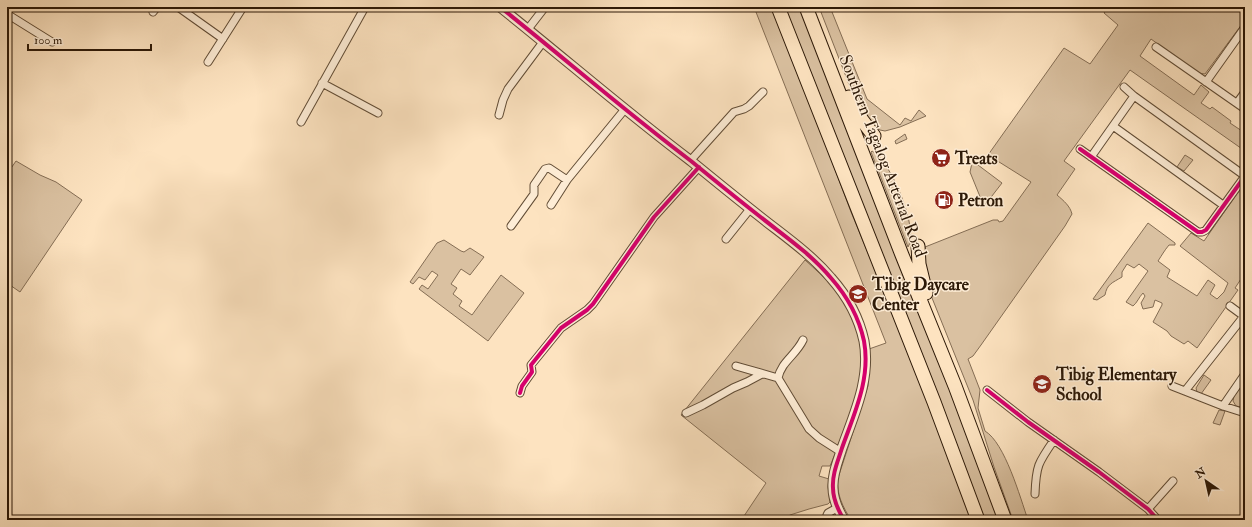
<svg xmlns="http://www.w3.org/2000/svg" width="1252" height="527" viewBox="0 0 1252 527" font-family="'IM FELL Double Pica',serif">
<style>
.green{fill:#dac1a1;stroke:#846d54}
.lines{fill:none;stroke-linecap:round;stroke-linejoin:round}
.minor-casing{stroke:#614c35;stroke-width:9}
.tertiary-casing{stroke:#614c35;stroke-width:11}
.motorway-casing{stroke:#2d1907;stroke-width:15}
.minor{stroke:#feedd6;stroke-width:7}
.tertiary{stroke:#feedd6;stroke-width:9}
.motorway{stroke:#fde3c0;stroke-width:13}
.cycleway-casing{stroke:#feedd6;stroke-width:6}
.cycleway{stroke:#d6006c;stroke-width:4}
.labels{text-anchor:middle;dominant-baseline:central;stroke-width:3;stroke-linejoin:round;paint-order:stroke}
.street-label{font-size:17px;fill:#2d1907;stroke:#feedd6}
.poi-label{font-size:17px;font-weight:bold;fill:#2d1907;stroke:#feedd6;text-anchor:start}
</style>
<rect width="100%" height="100%" fill="#fde3c0"/>
<filter id="stains"><feTurbulence type="fractalNoise" baseFrequency=".005" numOctaves="4"/><feColorMatrix values="0 0 0 0 .2 0 0 0 0 .09 0 0 0 0 .02 0 0 0 .5 -.17"/></filter>
<radialGradient id="worn" r=".72"><stop offset=".6" stop-color="#630" stop-opacity="0"/><stop offset="1" stop-color="#630" stop-opacity=".3"/></radialGradient>
<path class="green" d="M754 7H774L851 212 919 376 972 520H851C843 507 836 494 838 478L868 386 869 349 886 343Z
M784 7H801L1001 520H983Z
M819 7H830L867 99 900 125 905 118 911 121 919 110 926 116 900 127 885 131 880 130 875 127 857 105Z
M1108 7H1130L1132 8 1133 7H1242L1245 9V20L1205 74 1198 73 1151 39 1140 56 1194 95 1201 85 1209 92 1201 103 1210 109 1212 107 1231 121 1230 123 1245 133V151L1130 70 1064 161 1075 169 1057 195C1064 201 1070 206 1072 214L1065 226 981 345 973 356 968 359 980 390 978 408 985 431C1005 443 1020 497 1028 520H1013L994 467 973 400 924 278 925 247 993 220H998L999 222 1003 221 1031 182 988 155 1064 48 1090 64 1118 25 1104 13Z
M905 134 907 139 896 144 895 141Z
M872 151C890 159 920 231 908 247L871 152Z
M1185 155 1193 160 1184 171 1177 167Z
M16 161 40 175 56 182 82 200 20 292 7 283V174Z
M974 162 1002 183 985 205 983 204 970 172 972 163Z
M1245 185V270L1242 273 1243 276 1235 288 1238 290 1197 348 1188 341 1184 344 1171 336 1167 331 1153 322 1162 305V303L1155 300 1153 307 1143 309 1141 303 1145 296 1143 293C1139 297 1137 303 1133 306L1126 302 1148 271 1139 264 1134 268 1127 264 1122 272V277C1112 283 1107 284 1105 295L1097 300 1093 299 1148 223 1175 243V245H1169C1164 251 1162 255 1158 261L1170 270 1167 277 1197 296 1208 280 1215 285 1210 294 1217 299 1224 292 1228 283 1180 246 1191 233 1204 241 1241 188Z
M444 240 461 251 464 252 470 248 484 257 470 275 461 269 451 284 457 288 453 294 462 301 459 306 472 315 501 275 524 293 488 341 419 289 422 285 428 289 438 275 432 271 425 280 419 277 413 284 410 282 437 243Z
M805 260C815 269 825 278 834 288 851 310 866 346 862 374 858 398 849 420 840 442L836 446 799 419 836 452 830 466H822L819 476 829 479 828 487 830 502 828 504 809 509 790 515 783 520H743L744 516 766 483 681 415Z
M1204 375 1211 380 1201 394 1197 392 1196 388Z
M1245 381V408L1236 406 1233 401 1234 396Z
M1219 410 1225 411 1220 425 1213 423Z"/>
<g class="lines">
<defs>
<path id="minor" d="M178 7 223 39
M153 12 157 7
M7 14 52 42
M528 29 545 7
M1156 47 1245 109
M208 62 243 7
M1206 82 1245 27
M322 83 378 113
M1124 87 1134 96 1245 176
M1237 103 1245 92
M499 115 503 100 508 89 543 42
M301 122 365 7
M1113 126 1223 205
M1080 149 1198 232H1202L1206 230 1245 176
M1091 157 1134 96
M690 161 734 112 744 109 749 106 763 92
M551 205 567 180
M511 226 534 194V185L545 169 549 168 567 180 625 109
M726 239 750 209
M1230 306 1245 317
M736 366 778 378 809 429 819 438 841 452
M778 378C781 362 796 355 803 340
M1172 386 1223 406 1245 413
M987 390 1028 422 1099 472 1148 509 1158 520
M1185 391 1244 316
M520 393 522 386 532 372 531 365 561 328 587 310 593 304 654 217 699 167
M1223 406 1245 374
M686 413 703 405 733 388 747 382 762 374
M1035 494C1036 466 1038 463 1054 440
M1148 509 1173 481
M830 520 827 515 828 513 837 508"/>
<path id="tertiary" d="M500 7C564 58 626 112 691 161 713 179 735 197 758 215 783 235 810 253 831 278 847 296 859 318 864 341 871 379 854 414 842 448 838 461 832 474 833 488 833 500 838 510 844 520"/>
<path id="motorway" d="M778 7 934 402 978 520
M806 7 902 255 955 386 1005 520
M849 97 862 120 874 136
M918 246 919 264 926 293"/>
</defs>
<use href="#minor" class="minor-casing"/>
<use href="#tertiary" class="tertiary-casing"/>
<use href="#motorway" class="motorway-casing"/>
<use href="#minor" class="minor"/>
<use href="#tertiary" class="tertiary"/>
<use href="#motorway" class="motorway"/>
<defs>
<path id="cycleway" d="M500 7C564 58 626 112 691 161 713 179 735 197 758 215 783 235 810 253 831 278 847 296 859 318 864 341 871 379 854 414 842 448 838 461 832 474 833 488 833 500 838 510 844 520
M1080 149 1198 232H1202L1206 230 1245 176
M987 390 1028 422 1099 472 1148 509 1158 520
M520 393 522 386 532 372 531 365 561 328 587 310 593 304 654 217 699 167"/>
</defs>
<use href="#cycleway" class="cycleway-casing"/>
<use href="#cycleway" class="cycleway"/>
</g>
<defs>
<symbol id="supermarket-disc" viewBox="-11 -11 22 22"><circle r="9.5" fill="#8f2418" stroke="#feedd6"/><path d="M-6-5.5h2.5l.6 2H6L4.5 2H-2.5L-4.4-4H-6ZM-1.5 3.2a1.3 1.3 0 1 0 .1 0ZM3 3.2a1.3 1.3 0 1 0 .1 0Z" fill="#fff"/></symbol>
<symbol id="fuel-disc" viewBox="-11 -11 22 22"><circle r="9.5" fill="#8f2418" stroke="#feedd6"/><path d="M-5.5-6h7V0h2V4h1.3V-2.5L3-4.5l.8-.8L6-3V5H2.5V1h-1V6h-7ZM-4.2-4.7v3.2H.2V-4.7Z" fill="#fff"/></symbol>
<symbol id="school-disc" viewBox="-11 -11 22 22"><circle r="9.5" fill="#8f2418" stroke="#feedd6"/><path d="M0-5L7-2L0 1L-7-2ZM-4 1L0 2.5L4 1V4Q0 6-4 4Z" fill="#fff"/></symbol>
</defs>
<g fill-rule="evenodd">
<use href="#supermarket-disc" x="930" y="147" width="22" height="22"/>
<use href="#fuel-disc" x="933" y="189" width="22" height="22"/>
<use href="#school-disc" x="847" y="283" width="22" height="22"/>
<use href="#school-disc" x="1031" y="373" width="22" height="22"/>
</g>
<g class="labels">
<g class="street-label">
<text transform="translate(883 156) rotate(69)">Southern Tagalog Arterial Road</text>
</g>
<g class="poi-label">
<text x="955" y="158">Treats</text>
<text x="958" y="200">Petron</text>
<text x="872" y="284">Tibig Daycare<tspan x="872" dy="20">Center</tspan></text>
<text x="1056" y="374">Tibig Elementary<tspan x="1056" dy="20">School</tspan></text>
</g>
</g>
<rect width="1252" height="527" fill="none" stroke="#fde3c0" stroke-width="24"/>
<rect x="8" y="8" width="1236" height="511" fill="none" stroke="#2d1907" stroke-width="2"/>
<rect x="12" y="12" width="1228" height="503" fill="none" stroke="#2d1907"/>
<g transform="translate(1206 481) rotate(326)" stroke="#feedd6" stroke-width="3" paint-order="stroke">
<path d="M0-3L7 15L0 10L-7 15Z" fill="#2d1907"/>
<text y="-6" font-size="11" font-weight="bold" text-anchor="middle" fill="#2d1907">N</text>
</g>
<path d="M28 44v6h123v-6" fill="none" stroke="#2d1907" stroke-width="2"/>
<text x="34" y="44" font-size="12" fill="#2d1907" stroke="#feedd6" stroke-width="3" paint-order="stroke">100 m</text>
<rect width="100%" height="100%" filter="url(#stains)"/>
<rect width="100%" height="100%" fill="url(#worn)"/>
</svg>
